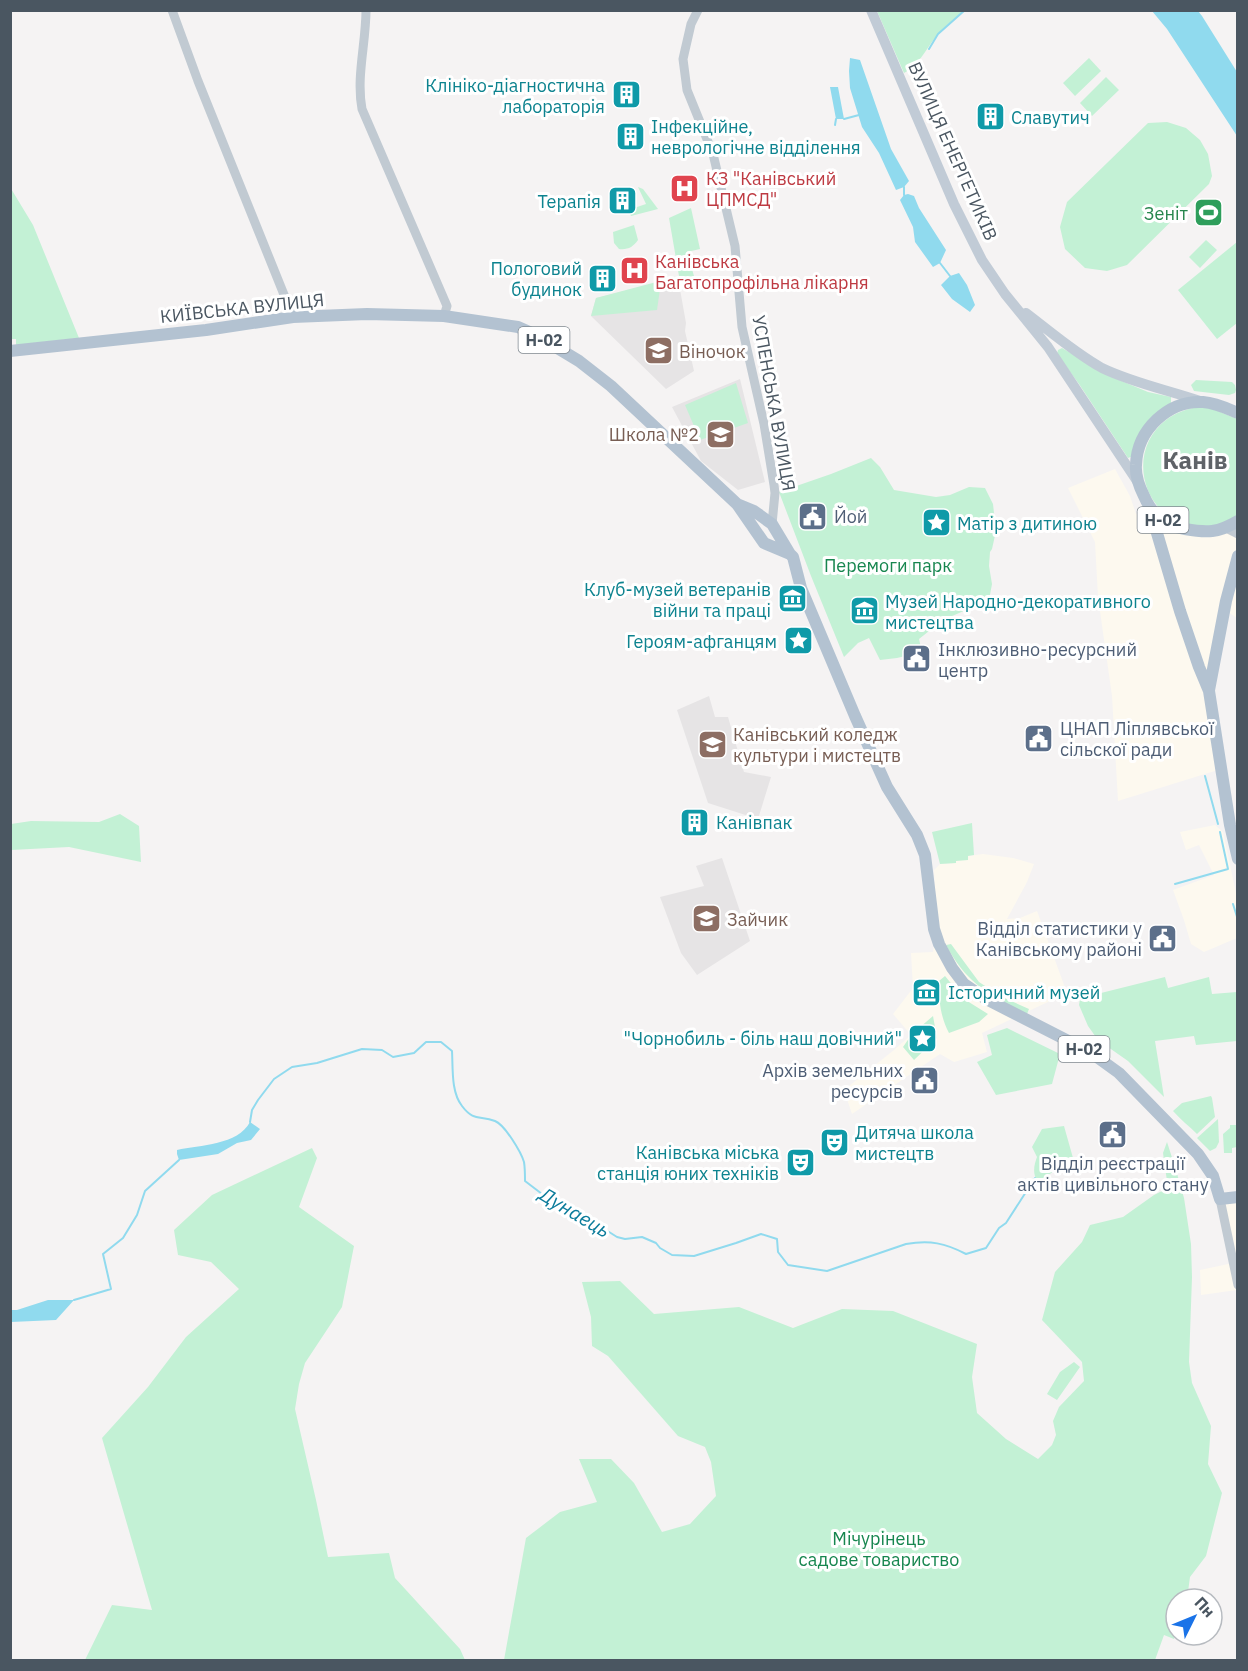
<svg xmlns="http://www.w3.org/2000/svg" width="1248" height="1671" viewBox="0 0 1248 1671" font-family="'IBM Plex Sans',sans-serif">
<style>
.commercial{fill:#fdf9ef}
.education{fill:#e6e4e5}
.green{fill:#c3f1d5}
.water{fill:#90daee}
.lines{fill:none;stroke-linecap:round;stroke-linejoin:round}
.stream{stroke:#90daee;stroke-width:2}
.tertiary{stroke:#c1cad2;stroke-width:9}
.secondary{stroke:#c1cbd6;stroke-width:10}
.primary{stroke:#b3c2d1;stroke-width:12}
.labels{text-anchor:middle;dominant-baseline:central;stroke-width:6;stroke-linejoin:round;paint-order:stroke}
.shield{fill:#fff;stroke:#808990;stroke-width:1.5}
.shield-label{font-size:16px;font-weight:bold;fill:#4a5661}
.culture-label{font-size:18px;fill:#0d838f;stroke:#fff;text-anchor:end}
.street-label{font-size:18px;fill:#4a5661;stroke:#fff}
.health-label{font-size:18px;fill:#be3a42;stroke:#fff;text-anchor:start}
.leisure-label{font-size:18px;fill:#27864d;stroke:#fff;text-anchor:end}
.education-label{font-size:18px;fill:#785e54;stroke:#fff;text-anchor:start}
.service-label{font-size:18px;fill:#4e5e75;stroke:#fff;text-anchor:start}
.park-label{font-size:18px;fill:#17864f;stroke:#fff}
.water-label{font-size:20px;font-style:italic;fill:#0c7c9b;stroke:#fff}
.district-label{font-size:24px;font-weight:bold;fill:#5f6368;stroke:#fff}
</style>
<rect width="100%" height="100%" fill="#f5f3f3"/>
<path class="commercial" d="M1115 469 1130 496 1136 514 1149 506 1160 518 1226 528 1237 534V618L1225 610 1209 691 1221 769 1118 801 1112 696 1098 597 1095 542 1068 488Z
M1215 825 1223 832 1237 898V938L1204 952 1191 944 1184 920 1173 890 1214 875 1199 845 1186 850 1180 832Z
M983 854 1013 858 1034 864 1027 882 1007 919 1020 918 1037 911 1067 993 982 1033 987 1052 954 1062 940 1054 852 1114 844 1090 894 1050 911 1035 893 1014 913 988 911 953 933 952 937 929 934 870 940 864 955 863V861L968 856Z
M1237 1197V1290L1201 1295 1200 1270 1233 1263 1220 1199Z"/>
<path class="education" d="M678 278 686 323 685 331 694 371 666 389 591 316 596 298Z
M740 379 765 482 738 490 701 461 672 407Z
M709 696 715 717H728L744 772 771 777 758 819 708 803 677 710Z
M722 858 750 941 697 975 681 953 660 897 704 886 696 866Z"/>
<path class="green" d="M877 11H965C956 18 947 24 939 33 927 46 921 64 904 73Z
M1089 58 1101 71 1075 96 1063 83Z
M1106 77 1119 90 1092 116 1080 103Z
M1167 122 1186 128 1200 140 1208 154 1212 176 1209 184 1127 265 1107 271 1085 268 1065 249 1060 227 1067 202 1148 123Z
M10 187 33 225 79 338 16 345V339H11Z
M638 187 643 189 658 209 631 216 628 210 646 204Z
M691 208 700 249 687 252 694 276 681 279 660 289 657 310 591 316 596 298 679 276 669 218Z
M634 225 638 240C633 247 628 250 619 249L614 243 613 232Z
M1206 240 1217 250 1200 268 1189 257Z
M1237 242V323L1217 339 1178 290Z
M1062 348 1112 377 1148 392 1171 397V405L1133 456 1128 458 1079 384 1057 354 1058 350Z
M1196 380 1232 382 1235 385 1236 390 1235 393 1229 395 1194 391 1191 385Z
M736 383 748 423 700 440 685 405Z
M1196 407 1211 408 1237 419V517C1229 520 1220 525 1212 527 1206 528 1199 526 1193 525 1189 524 1184 524 1179 523 1173 520 1166 515 1161 510 1136 484 1137 442 1166 420 1175 413 1185 410 1196 407Z
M871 458 880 467 894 490 936 497 950 495 969 487 985 488 993 504 996 531 992 549 990 552 989 566 992 584 989 600 943 620 919 639 922 652 897 658 880 660 869 638 858 643 844 657 811 576 779 492 831 474Z
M120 814 139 826 141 862 69 847 11 850V824L31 821 99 822Z
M972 823 974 855 968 856V860L956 861V863L940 864 932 832Z
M951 944 979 982 1002 997 1029 1009 1027 1014C988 994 967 984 946 945Z
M945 976 964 999 988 1014 979 1022 949 1033C940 1016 939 1000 939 981Z
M1165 977 1168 988 1209 977 1212 994 1237 992V1041L1196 1045 1194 1036 1155 1041 1164 1097 1128 1061 1098 1040 1088 1026 1079 1005 1080 999 1085 997Z
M933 1016 937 1038 914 1060 903 1047 912 1034Z
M1007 1028 1060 1054 1052 1084 996 1095 977 1062 992 1055 987 1035Z
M1211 1096 1212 1098 1215 1117 1197 1134C1189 1126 1181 1120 1173 1111L1182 1103Z
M1218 1119 1219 1142 1216 1148 1210 1151 1197 1138Z
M1230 1125H1236L1237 1147 1232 1148V1153H1224L1223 1134 1230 1128Z
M1064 1126 1073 1158 1038 1182C1032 1174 1034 1165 1037 1157L1032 1147 1042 1129Z
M1167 1142 1176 1170 1184 1198 1191 1244 1192 1277 1189 1362 1192 1383 1211 1426 1208 1464 1222 1493 1206 1556 1190 1577 1187 1599H1176V1634L1174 1639 1164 1635 1155 1660H504L526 1538 560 1512 597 1502 579 1459H611L634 1483 662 1532 690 1524 716 1496 711 1462 705 1447 678 1436 608 1356 592 1346 591 1317 582 1282 620 1281 654 1314 739 1307 793 1328 842 1309 893 1311 977 1344 972 1377 977 1413 1006 1439 1038 1459 1052 1445 1056 1435 1053 1421 1059 1407 1084 1381 1082 1362 1042 1320 1055 1272 1082 1242 1090 1225 1123 1217 1154 1195 1168 1188 1163 1153Z
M312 1148 317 1158 299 1207 354 1246 342 1307 305 1363 299 1384 295 1409 316 1500 328 1557 389 1553 395 1578 460 1649 465 1660H85L112 1605 152 1610 102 1438 148 1387 186 1337 239 1289 211 1262 178 1255 174 1230 212 1195Z
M1074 1362 1080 1367 1057 1400 1047 1394 1060 1372Z"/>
<path class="water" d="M1152 11H1198L1202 16 1237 72V136L1167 29Z
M850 58 860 60 891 149 909 181 904 187 896 190 879 153 862 127 850 88 849 71Z
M830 87H838L844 119H836Z
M908 194 914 196 919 208 946 250 940 263 933 267 915 242 913 227 900 200 904 195Z
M959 273 967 285 975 305 970 312 952 299 941 285 950 276Z
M250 1122 260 1129 251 1140 237 1143 218 1154 179 1160 177 1154V1150C200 1145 238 1145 250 1122Z
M48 1300H74L56 1320 11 1322V1310H17Z"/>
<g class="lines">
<path class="stream" d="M929 49 938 34 965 10
M844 119 859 115
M835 125 836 119
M904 187V195
M940 263 950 276
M1205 776 1218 824
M1175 884 1228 869 1220 832
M1233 904 1238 920
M250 1122 252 1110 258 1100 274 1079 292 1067 317 1063 362 1049 382 1050 393 1057 414 1053 426 1042H441L452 1051C453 1069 451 1092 462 1106 474 1122 480 1115 495 1121 505 1125 521 1152 524 1162 525 1168 525 1175 525 1181L559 1207 579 1211 601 1223 606 1230 617 1237 625 1239 642 1237 656 1243 660 1248 672 1255 694 1256 736 1243 761 1234 777 1239 778 1252 788 1265 827 1271 906 1244C930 1240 945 1243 966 1254L986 1248 999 1228 1006 1223 1035 1178
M74 1300 111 1289 103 1254 123 1238 137 1215 145 1191 179 1160"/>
<path class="tertiary" d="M172 10 198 81 293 317
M366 10C366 43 356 77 362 109L447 306 444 316
M698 10 691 24 683 59 687 90 713 154 735 246 742 327 764 424 774 485 775 493 772 524
M1226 528 1238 534
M1220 1199 1238 1285"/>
<path class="secondary" d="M871 10 954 204 982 260 1005 294 1048 347 1137 481
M1026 313C1051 332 1075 353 1102 368 1133 383 1168 390 1200 401"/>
<path class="primary" d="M10 351 206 330 293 317 367 314 444 316 518 327 536 335 579 361 611 386 737 504 764 543 790 554
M1238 413C1226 408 1216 403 1203 402 1168 400 1137 430 1136 465 1135 476 1139 486 1144 496 1151 513 1166 526 1185 529 1207 533 1218 533 1238 521
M737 504 754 511 772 524 790 554 793 557 801 588 855 716 887 787 917 835 925 855 934 929 939 944 952 968 964 984 986 999 1090 1052 1119 1073 1198 1154 1213 1176 1220 1199 1238 1197
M1149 506 1180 611 1199 667 1209 691 1230 825 1238 859
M1209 690 1226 601 1238 556"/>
</g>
<defs>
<symbol id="building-square" viewBox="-11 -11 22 22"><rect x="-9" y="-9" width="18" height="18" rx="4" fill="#0f9aa8" stroke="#fff"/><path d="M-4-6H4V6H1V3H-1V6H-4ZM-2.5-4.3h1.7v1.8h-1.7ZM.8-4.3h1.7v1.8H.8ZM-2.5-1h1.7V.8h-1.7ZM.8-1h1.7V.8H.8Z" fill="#fff"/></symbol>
<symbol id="hospital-square" viewBox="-11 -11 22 22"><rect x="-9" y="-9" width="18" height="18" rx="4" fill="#e0444e" stroke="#fff"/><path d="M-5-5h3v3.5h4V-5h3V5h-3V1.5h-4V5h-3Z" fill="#fff"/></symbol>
<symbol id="stadium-square" viewBox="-11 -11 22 22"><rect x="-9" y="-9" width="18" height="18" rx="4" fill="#2e9e5b" stroke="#fff"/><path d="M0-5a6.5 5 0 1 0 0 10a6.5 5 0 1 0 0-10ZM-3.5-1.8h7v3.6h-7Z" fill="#fff"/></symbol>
<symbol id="school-square" viewBox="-11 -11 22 22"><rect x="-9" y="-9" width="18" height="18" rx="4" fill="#8d6e63" stroke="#fff"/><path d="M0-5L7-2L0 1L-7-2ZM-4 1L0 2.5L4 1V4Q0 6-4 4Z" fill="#fff"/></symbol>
<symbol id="civic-square" viewBox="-11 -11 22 22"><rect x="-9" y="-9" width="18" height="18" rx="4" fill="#5c6f8a" stroke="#fff"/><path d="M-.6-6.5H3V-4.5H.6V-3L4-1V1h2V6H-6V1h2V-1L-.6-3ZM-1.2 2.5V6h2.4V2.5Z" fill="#fff"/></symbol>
<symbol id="sight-square" viewBox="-11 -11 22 22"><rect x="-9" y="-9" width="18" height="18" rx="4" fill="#0f9aa8" stroke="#fff"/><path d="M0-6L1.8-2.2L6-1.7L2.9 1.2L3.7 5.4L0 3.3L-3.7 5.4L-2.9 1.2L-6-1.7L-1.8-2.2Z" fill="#fff"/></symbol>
<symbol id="museum-square" viewBox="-11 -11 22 22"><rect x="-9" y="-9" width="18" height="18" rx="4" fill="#0f9aa8" stroke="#fff"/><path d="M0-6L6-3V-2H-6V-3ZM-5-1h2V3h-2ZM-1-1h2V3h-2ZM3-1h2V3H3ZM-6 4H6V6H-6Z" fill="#fff"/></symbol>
<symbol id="university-square" viewBox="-11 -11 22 22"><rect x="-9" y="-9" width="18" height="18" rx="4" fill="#8d6e63" stroke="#fff"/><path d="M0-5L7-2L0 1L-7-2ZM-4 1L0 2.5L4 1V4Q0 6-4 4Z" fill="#fff"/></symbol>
<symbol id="theatre-square" viewBox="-11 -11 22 22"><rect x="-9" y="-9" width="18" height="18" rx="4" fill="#0f9aa8" stroke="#fff"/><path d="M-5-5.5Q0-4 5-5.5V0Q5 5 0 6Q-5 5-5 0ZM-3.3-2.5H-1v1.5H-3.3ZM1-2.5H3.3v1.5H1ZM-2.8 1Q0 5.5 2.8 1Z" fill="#fff"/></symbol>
</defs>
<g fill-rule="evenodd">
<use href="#building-square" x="610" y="78" width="33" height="33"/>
<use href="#building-square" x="974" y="100" width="33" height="33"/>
<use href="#building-square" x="614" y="120" width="33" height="33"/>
<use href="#hospital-square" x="668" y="172" width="33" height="33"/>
<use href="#building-square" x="606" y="184" width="33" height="33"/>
<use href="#stadium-square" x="1192" y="196" width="33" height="33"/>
<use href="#hospital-square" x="618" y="254" width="33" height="33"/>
<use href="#building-square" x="586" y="262" width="33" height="33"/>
<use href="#school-square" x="642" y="334" width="33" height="33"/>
<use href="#school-square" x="704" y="418" width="33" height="33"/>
<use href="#civic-square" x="796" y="500" width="33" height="33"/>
<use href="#sight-square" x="920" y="506" width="33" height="33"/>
<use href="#museum-square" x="776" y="582" width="33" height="33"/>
<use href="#museum-square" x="848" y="594" width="33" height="33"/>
<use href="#sight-square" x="782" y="624" width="33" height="33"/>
<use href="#civic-square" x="900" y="642" width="33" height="33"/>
<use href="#civic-square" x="1022" y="722" width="33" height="33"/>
<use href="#university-square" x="696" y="728" width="33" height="33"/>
<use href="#building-square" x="678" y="806" width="33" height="33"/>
<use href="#school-square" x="690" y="902" width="33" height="33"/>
<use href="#civic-square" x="1146" y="922" width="33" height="33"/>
<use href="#museum-square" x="910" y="976" width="33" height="33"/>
<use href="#sight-square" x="906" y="1022" width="33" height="33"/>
<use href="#civic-square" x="908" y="1064" width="33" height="33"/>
<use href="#civic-square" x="1096" y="1118" width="33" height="33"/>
<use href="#theatre-square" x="818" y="1126" width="33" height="33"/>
<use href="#theatre-square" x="784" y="1146" width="33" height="33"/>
</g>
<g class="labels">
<g class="shield">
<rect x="518.5" y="327" width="51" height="26" rx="4.5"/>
<rect x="1137.5" y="507" width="51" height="26" rx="4.5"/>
<rect x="1058.5" y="1036" width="51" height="26" rx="4.5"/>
</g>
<g class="shield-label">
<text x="544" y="340">Н-02</text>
<text x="1163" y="520">Н-02</text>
<text x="1084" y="1049">Н-02</text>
</g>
<g class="culture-label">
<text x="605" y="85">Клініко-діагностична<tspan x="605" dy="21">лабораторія</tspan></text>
<text x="1011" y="117" text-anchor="start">Славутич</text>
<text x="651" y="126" text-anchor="start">Інфекційне,<tspan x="651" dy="21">неврологічне відділення</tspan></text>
<text x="601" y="201">Терапія</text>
<text x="582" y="268">Пологовий<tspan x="582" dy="21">будинок</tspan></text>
<text x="957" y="523" text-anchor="start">Матір з дитиною</text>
<text x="771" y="589">Клуб-музей ветеранів<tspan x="771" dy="21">війни та праці</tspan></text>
<text x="885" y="601" text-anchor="start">Музей Народно-декоративного<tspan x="885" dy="21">мистецтва</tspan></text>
<text x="777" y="641">Героям-афганцям</text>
<text x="716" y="822" text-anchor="start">Канівпак</text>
<text x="948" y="992" text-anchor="start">Історичний музей</text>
<text x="902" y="1038">"Чорнобиль - біль наш довічний"</text>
<text x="855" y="1132" text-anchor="start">Дитяча школа<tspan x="855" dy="21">мистецтв</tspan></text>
<text x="779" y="1152">Канівська міська<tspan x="779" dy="21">станція юних техніків</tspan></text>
</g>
<g class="street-label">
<text transform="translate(953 151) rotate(66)">ВУЛИЦЯ ЕНЕРГЕТИКІВ</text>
<text transform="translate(242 308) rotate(-6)">КИЇВСЬКА ВУЛИЦЯ</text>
<text transform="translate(774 403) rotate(80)">УСПЕНСЬКА ВУЛИЦЯ</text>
</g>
<g class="health-label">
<text x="706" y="178">КЗ "Канівський<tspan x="706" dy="21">ЦПМСД"</tspan></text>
<text x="655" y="261">Канівська<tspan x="655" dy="21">Багатопрофільна лікарня</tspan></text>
</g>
<g class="leisure-label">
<text x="1188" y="213">Зеніт</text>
</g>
<g class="education-label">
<text x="679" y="351">Віночок</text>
<text x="699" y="434" text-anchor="end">Школа №2</text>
<text x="733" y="734">Канівський коледж<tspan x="733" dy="21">культури і мистецтв</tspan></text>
<text x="727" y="919">Зайчик</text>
</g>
<g class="service-label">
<text x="834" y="516">Йой</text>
<text x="938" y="649">Інклюзивно-ресурсний<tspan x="938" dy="21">центр</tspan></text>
<text x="1060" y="728">ЦНАП Ліплявської<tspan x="1060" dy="21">сільскої ради</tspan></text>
<text x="1142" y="928" text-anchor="end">Відділ статистики у<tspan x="1142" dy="21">Канівському районі</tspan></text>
<text x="903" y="1070" text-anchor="end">Архів земельних<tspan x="903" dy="21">ресурсів</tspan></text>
<text x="1113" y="1163" text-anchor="middle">Відділ реєстрації<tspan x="1113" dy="21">актів цивільного стану</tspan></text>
</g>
<g class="park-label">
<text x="888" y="565">Перемоги парк</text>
<text x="879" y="1538">Мічурінець<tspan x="879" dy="21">садове товариство</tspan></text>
</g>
<g class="water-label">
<text transform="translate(575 1212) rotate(31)">Дунаець</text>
</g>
<g class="district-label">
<text x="1195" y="460">Канів</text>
</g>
</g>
<rect width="1248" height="1671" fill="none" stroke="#4a5661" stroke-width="24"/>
<g transform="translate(1194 1617) rotate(47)"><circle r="28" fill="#ffffff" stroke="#b7bbc0" stroke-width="1.5"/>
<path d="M0-4.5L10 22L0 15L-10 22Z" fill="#1a73e8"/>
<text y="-9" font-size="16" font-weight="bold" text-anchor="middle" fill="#4a5661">Пн</text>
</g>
</svg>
